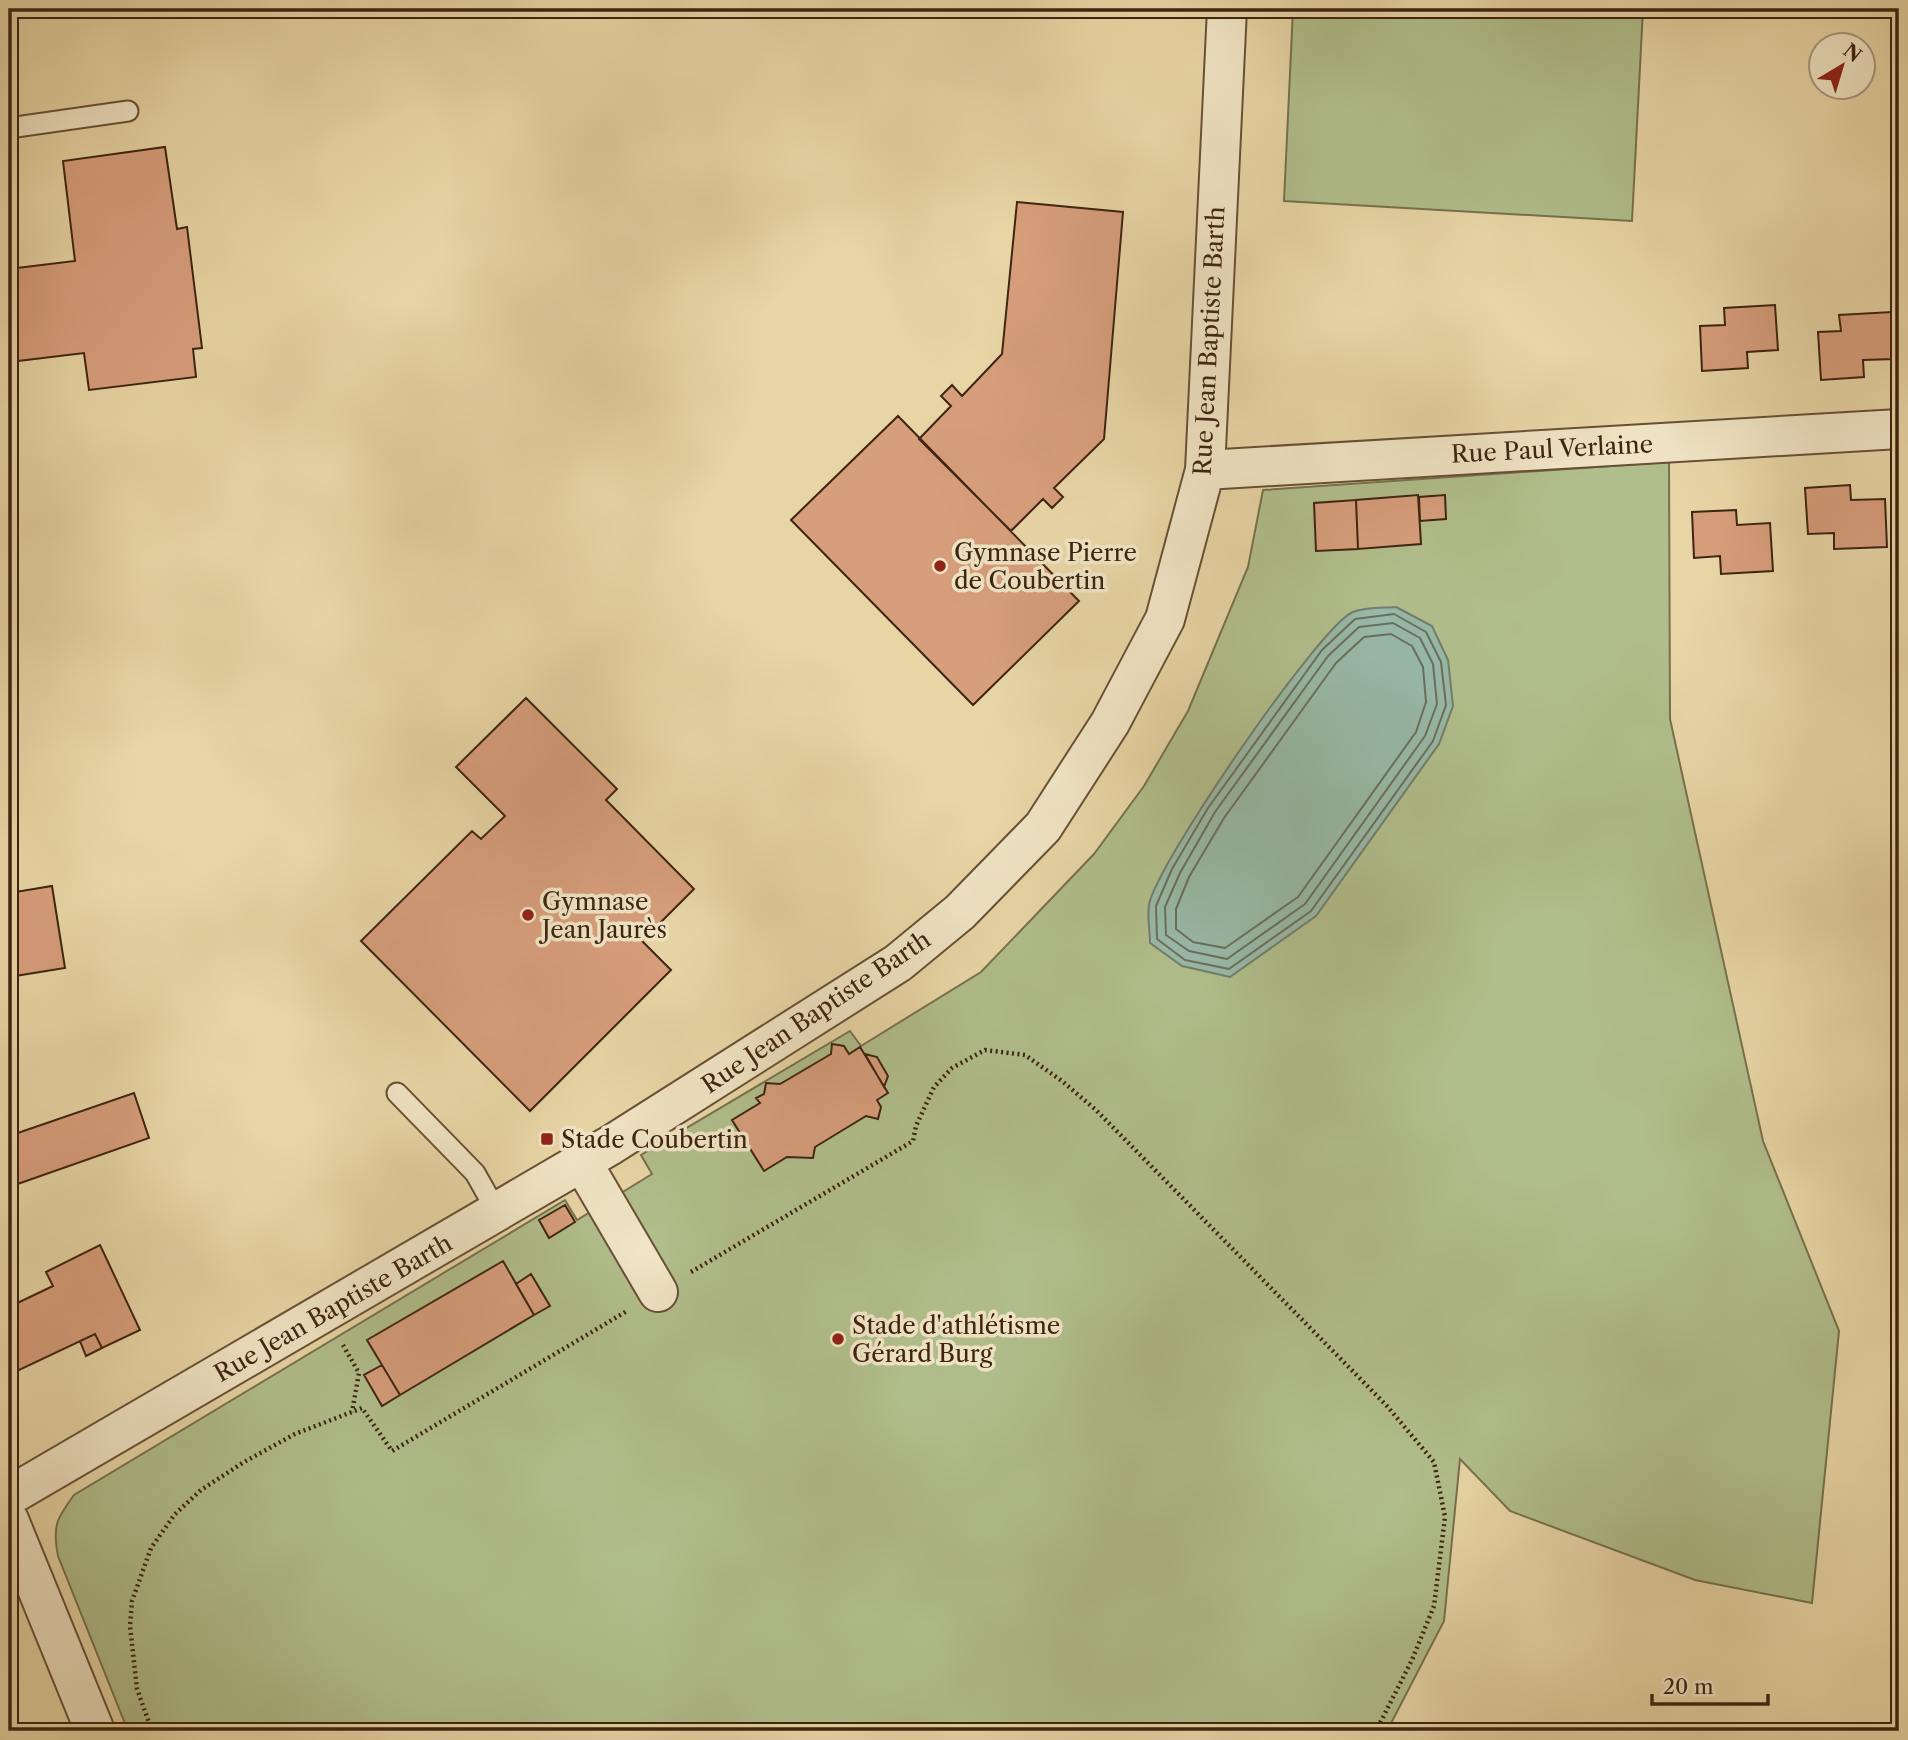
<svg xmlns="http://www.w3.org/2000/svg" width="1908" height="1740" viewBox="0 0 1908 1740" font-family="'Libre Caslon Text',serif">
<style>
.green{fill:#b0be8b;stroke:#77714e;stroke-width:2}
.water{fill:#97b9a7;stroke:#737d6b;stroke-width:2}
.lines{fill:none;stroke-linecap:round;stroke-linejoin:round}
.shore{stroke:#6a6e5c;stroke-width:2}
.building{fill:#d79e7c;stroke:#3e2411;stroke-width:2}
.lane-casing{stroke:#685036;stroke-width:23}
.street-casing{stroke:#685036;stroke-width:42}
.path{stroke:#3e2411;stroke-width:4.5;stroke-dasharray:2 3.5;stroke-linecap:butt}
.lane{stroke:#f0e4c4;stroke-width:19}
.street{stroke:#f0e4c4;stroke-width:38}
.poi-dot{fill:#8f2418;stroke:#f0e4c4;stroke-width:2.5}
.labels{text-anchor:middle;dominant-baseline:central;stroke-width:7;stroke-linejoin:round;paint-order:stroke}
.street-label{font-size:24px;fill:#3e2411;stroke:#f0e4c4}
.poi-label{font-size:24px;fill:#3e2411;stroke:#f0e4c4;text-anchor:start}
</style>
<rect width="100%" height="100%" fill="#e8d5a5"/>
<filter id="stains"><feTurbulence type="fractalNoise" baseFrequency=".00286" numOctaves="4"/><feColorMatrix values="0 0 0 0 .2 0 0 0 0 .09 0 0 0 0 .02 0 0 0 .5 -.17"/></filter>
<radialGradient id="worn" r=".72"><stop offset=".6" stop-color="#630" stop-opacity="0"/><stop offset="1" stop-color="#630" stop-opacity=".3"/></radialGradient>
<path class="green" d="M1293 9H1643L1632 221 1284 201Z
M1669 462 1670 719 1763 1141 1839 1331 1812 1603 1695 1580 1510 1511 1460 1459 1444 1621 1387 1731H128L58 1556C52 1526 57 1518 74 1495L565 1200 577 1220 652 1174 641 1155 850 1031 861 1046 981 972 1094 854 1144 786 1188 711 1248 567 1263 490Z"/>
<path class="water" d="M1396 607 1432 626 1448 660 1453 706 1439 744 1316 916 1230 977 1182 966 1150 943C1150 931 1147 917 1149 905 1155 866 1320 625 1353 612 1365 607 1383 608 1396 607Z"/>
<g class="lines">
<path class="shore" d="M1394 614 1426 632 1441 662 1446 705 1433 741 1311 911 1229 969 1185 960 1157 939 1156 906 1172 869 1208 808 1322 650 1355 619Z
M1393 623 1420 638 1433 664 1437 704 1425 736 1305 904 1227 959 1189 951 1166 935 1165 907 1180 873 1215 812 1328 656 1359 627Z
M1391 634 1412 646 1423 667 1426 702 1416 732 1298 897 1225 948 1193 942 1176 929V909L1189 877 1224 818 1336 663 1364 637Z"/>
</g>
<path class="building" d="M165 147 177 229 187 227 202 348 193 349 196 377 89 390 84 353 9 362V269L75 261 63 161Z
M1017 202 1123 212 1104 439 1054 488 1063 497 1052 508 1043 499 1011 531 919 439 951 406 941 396 952 385 962 396 1002 354Z
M1775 305 1778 350 1747 352 1748 368 1702 371 1700 326 1725 325 1724 308Z
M1892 312 1895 359 1863 360 1864 377 1821 380 1818 332 1841 331 1839 315Z
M898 416 1079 601 973 705 791 520Z
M1850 485 1851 500 1885 499 1887 547 1834 549V533L1808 534 1805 488Z
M1418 495 1421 544 1358 549 1356 500Z
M1445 495 1446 519 1420 521 1419 497Z
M1356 500 1358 549 1316 551 1314 503Z
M1736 510 1737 525 1770 523 1773 571 1721 574 1720 556 1694 558 1692 512Z
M526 698 617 789 606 800 694 889 642 941 671 970 530 1111 361 941 472 831 481 839 505 816 456 767Z
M52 886 65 968 9 977V893Z
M832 1044 844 1046 849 1054 860 1047 888 1093 877 1100 881 1107 878 1119 866 1116 815 1147 813 1158 787 1157 764 1171 732 1120 760 1103 756 1098 764 1094 766 1083 780 1084 831 1054Z
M865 1054 877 1057 888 1076 884 1087Z
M134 1093 149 1138 9 1187V1136Z
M565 1205 575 1222 549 1238 539 1220Z
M100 1245 140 1330 102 1348 95 1334 17 1371 9 1354V1307L53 1286 46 1272Z
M503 1261 534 1315 400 1395 367 1340Z
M531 1274 550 1306 534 1315 516 1284Z
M95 1334 102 1348 86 1356 80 1341Z
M382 1365 400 1395 382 1406 364 1375Z"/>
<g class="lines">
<defs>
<path id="lane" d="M9 128 128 111
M397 1093 475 1173 497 1212"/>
<path id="street" d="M1205 470 1899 429
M582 1162 658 1292
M9 1496 611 1145 898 963 960 912 1043 827 1110 723 1165 619 1205 470 1227 9
M9 1520 95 1731"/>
</defs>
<use href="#lane" class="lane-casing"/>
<use href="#street" class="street-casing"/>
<path class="path" d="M691 1272 913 1141 916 1126 934 1087 952 1068 985 1050 1025 1055 1062 1081 1096 1110 1387 1406 1434 1462 1445 1517 1434 1606 1412 1660 1380 1723 1373 1731
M343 1345 359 1373 352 1412
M152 1731 137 1689 130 1626 132 1601 151 1548 175 1514 201 1490 244 1462 295 1434 362 1408 392 1451 627 1311"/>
<use href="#lane" class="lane"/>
<use href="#street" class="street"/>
</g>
<g class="poi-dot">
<circle cx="940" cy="566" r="7"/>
<circle cx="528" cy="915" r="7"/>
<rect x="540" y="1132" width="14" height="14" rx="3.5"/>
<circle cx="838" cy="1339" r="7"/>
</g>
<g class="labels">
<g class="street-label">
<text transform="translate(1209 341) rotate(-87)">Rue Jean Baptiste Barth</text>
<text transform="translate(1552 449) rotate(-3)">Rue Paul Verlaine</text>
<text transform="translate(816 1012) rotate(-34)">Rue Jean Baptiste Barth</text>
<text transform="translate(333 1308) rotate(-30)">Rue Jean Baptiste Barth</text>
</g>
<g class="poi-label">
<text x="954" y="552">Gymnase Pierre<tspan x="954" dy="28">de Coubertin</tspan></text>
<text x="542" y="901">Gymnase<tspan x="542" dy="28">Jean Jaurès</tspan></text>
<text x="561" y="1139">Stade Coubertin</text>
<text x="852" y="1325">Stade d'athlétisme<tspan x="852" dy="28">Gérard Burg</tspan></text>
</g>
</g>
<rect width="1908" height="1740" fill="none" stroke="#e8d5a5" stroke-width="35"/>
<rect x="10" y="10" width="1887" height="1719" fill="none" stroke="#3e2411" stroke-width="3.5"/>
<rect x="18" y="18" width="1873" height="1705" fill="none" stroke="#3e2411" stroke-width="2"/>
<g transform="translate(1842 66) rotate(38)"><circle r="33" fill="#f0e4c4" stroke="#a9977c" stroke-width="2"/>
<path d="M0-5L12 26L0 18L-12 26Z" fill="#8f2418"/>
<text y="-10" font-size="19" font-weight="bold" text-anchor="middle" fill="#3e2411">N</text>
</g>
<path d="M1652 1694v10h116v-10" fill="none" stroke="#3e2411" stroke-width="3.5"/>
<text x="1663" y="1694" font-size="21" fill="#3e2411" stroke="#f0e4c4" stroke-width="5" paint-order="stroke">20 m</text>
<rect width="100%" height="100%" filter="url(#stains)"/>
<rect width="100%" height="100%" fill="url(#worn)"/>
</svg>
